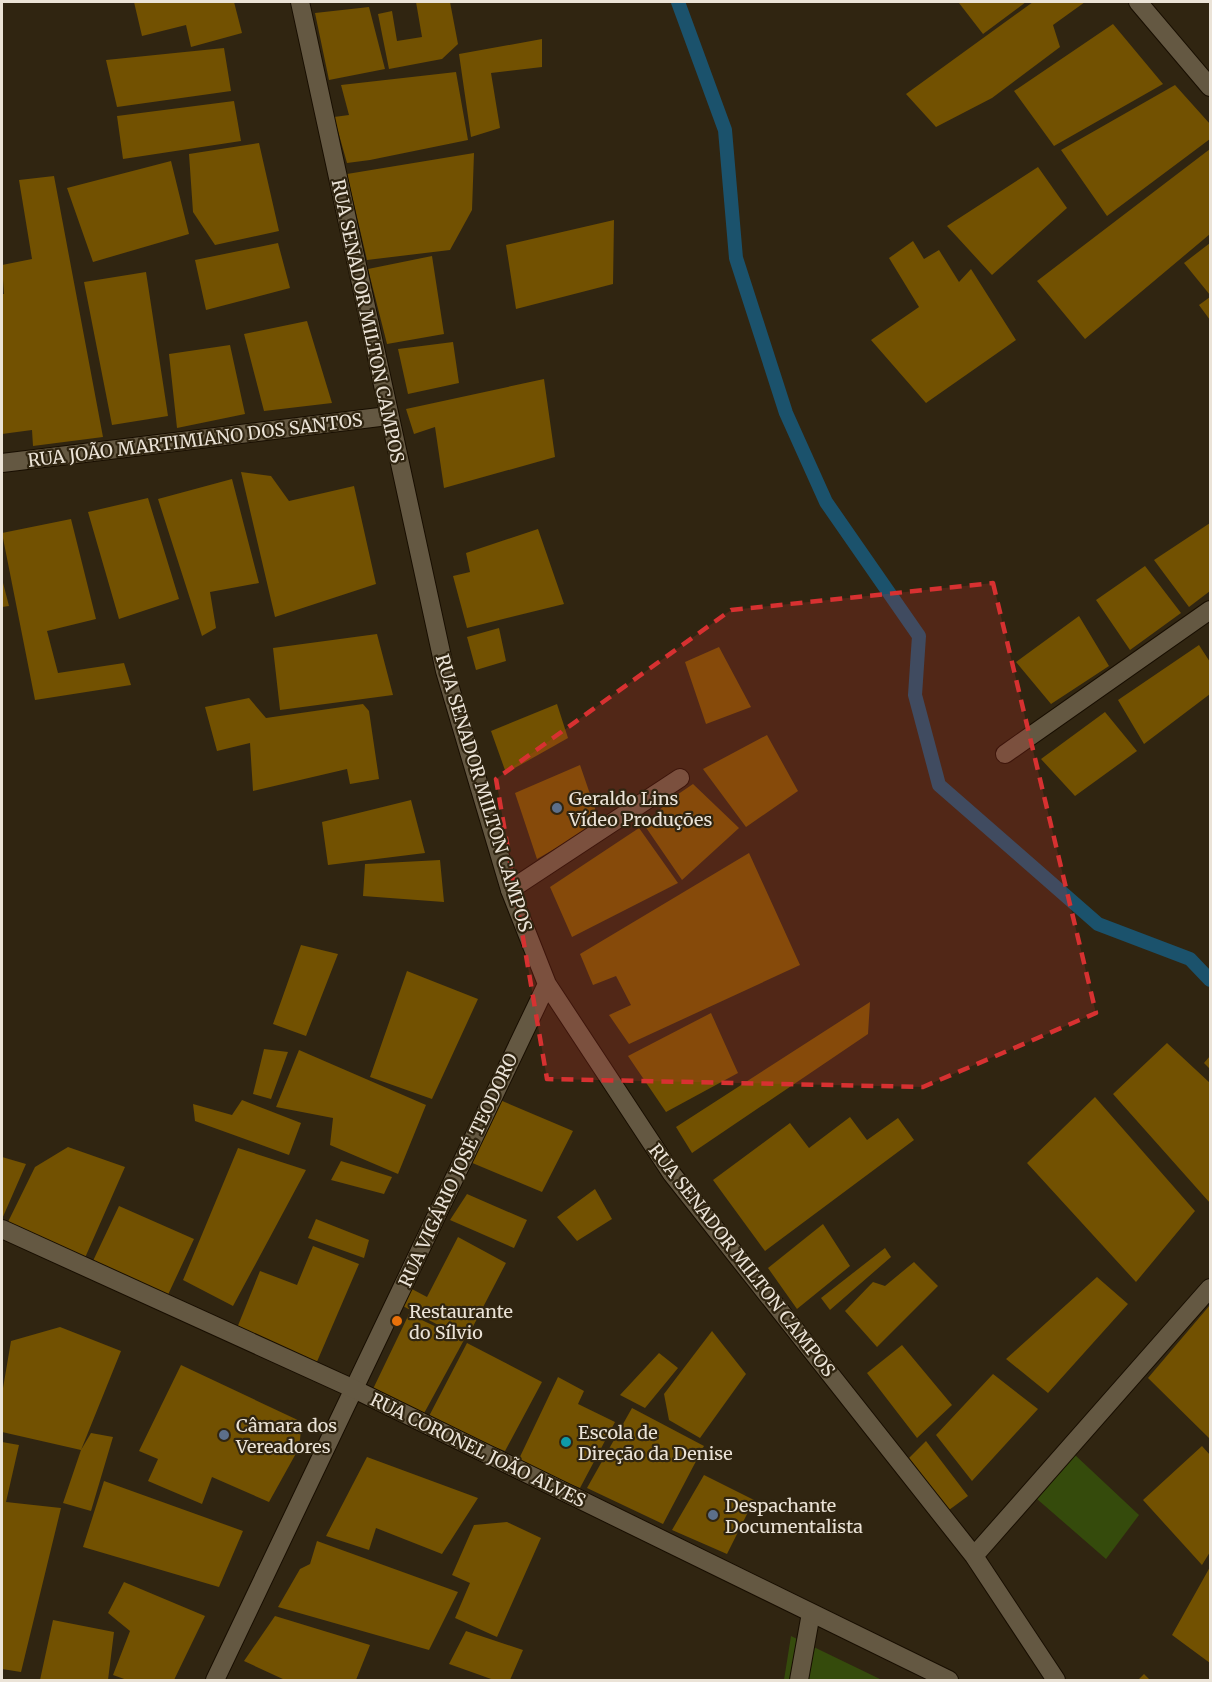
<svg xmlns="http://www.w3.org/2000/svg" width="1212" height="1682" viewBox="0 0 1212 1682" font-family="Merriweather,serif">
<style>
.green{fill:#354b0c}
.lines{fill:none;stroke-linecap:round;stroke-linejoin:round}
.stream{stroke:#1b526c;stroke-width:14}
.building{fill:#725101}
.lane-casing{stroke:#180e00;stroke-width:20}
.street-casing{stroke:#180e00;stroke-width:20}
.secondary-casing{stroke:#180e00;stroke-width:20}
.lane{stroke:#645842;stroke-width:18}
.street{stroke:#645842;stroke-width:18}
.secondary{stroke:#645842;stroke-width:18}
.marked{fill:#d73131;fill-opacity:0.2;stroke:#d73131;stroke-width:4.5;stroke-dasharray:12 8;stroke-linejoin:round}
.service-dot{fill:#5c6f8a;stroke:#302511;stroke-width:2}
.food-dot{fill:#e8710a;stroke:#302511;stroke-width:2}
.culture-dot{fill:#0f9aa8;stroke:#302511;stroke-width:2}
.labels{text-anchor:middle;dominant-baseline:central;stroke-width:4.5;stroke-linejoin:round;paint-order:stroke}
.street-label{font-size:18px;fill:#ebe3d7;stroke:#302511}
.poi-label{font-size:18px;fill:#ebe3d7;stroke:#302511;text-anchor:start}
</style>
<rect width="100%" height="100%" fill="#302511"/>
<path class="green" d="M1075 1455 1139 1515 1106 1559 1037 1499Z
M791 1636 882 1680H784Z"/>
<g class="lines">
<path class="stream" d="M678 2 725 130 736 258 786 413 826 502 919 636 915 695 939 785 1098 924 1190 959 1210 980"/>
</g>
<path class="building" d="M134 2H234L242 33 191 47 186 25 142 36Z
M416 2H450L458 44 442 59 389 69 378 14 392 11 397 41 422 37Z
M962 2H1026L983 34 959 3Z
M1033 2H1085L1053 25 1060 47 992 98 936 127 906 94Z
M369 7 385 69 329 80 315 13Z
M1113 24 1163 84 1054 146 1014 91Z
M542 39V67L491 73 500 128 471 137 459 54Z
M224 48 231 91 117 107 106 60Z
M456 72 468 140 370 160 347 163 334 117 349 115 341 85Z
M1175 85 1210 124V139L1107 216 1061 150Z
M234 101 241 141 123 159 117 116Z
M259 143 279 231 215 245 193 212 189 154Z
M1210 149V234L1085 339 1037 281Z
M474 153 472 210 450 250 367 260 347 174Z
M171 161 189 234 93 262 67 188Z
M1038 167 1067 208 992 275 947 226Z
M54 176 103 437 33 446 32 430 2 434V294H4L2 265 32 259 19 180Z
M614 220 613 284 516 309 506 245Z
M913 241 924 259 939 250 959 282 971 269 1016 340 926 403 871 340 919 307 889 258Z
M278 243 290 288 206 310 195 260Z
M1210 243V295L1184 263Z
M432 256 444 334 387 344 368 269Z
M146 272 168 416 112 425 84 282Z
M1210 297V320L1199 305Z
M307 321 332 403 264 411 244 334Z
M453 342 459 383 408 394 398 349Z
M230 345 245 414 177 428 169 354Z
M544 379 555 457 444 488 435 427 414 434 406 409Z
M241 472 271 476 289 501 354 486 376 584 275 617Z
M232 479 259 583 210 592 216 628 202 636 158 499Z
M148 498 179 599 119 619 88 512Z
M71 519 96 619 47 631 58 673 124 663 131 685 35 700 2 533Z
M1210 523V591L1189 607 1154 560Z
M538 529 564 604 467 628 453 576 470 572 466 553Z
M1145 566 1181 613 1130 650 1096 600Z
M2 579 9 606 2 607Z
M1079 616 1109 666 1051 704 1016 662Z
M499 628 506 661 476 670 467 637Z
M377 634 393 695 280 710 273 648Z
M1199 645 1210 662V694L1144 744 1118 700Z
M719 647 751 707 706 724 685 662Z
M249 698 266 718 363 704 369 711 379 779 350 784 347 769 253 791 250 743 217 751 205 707Z
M557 704 568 738 506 773 491 731Z
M1105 712 1137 751 1075 796 1041 759Z
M767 735 798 791 746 827 703 769Z
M580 765 600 823 537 859 515 793Z
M693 784 739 828 682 880 645 826 668 801Z
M411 800 425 853 328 865 322 822Z
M639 828 678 883 572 937 550 887Z
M749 853 800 965 629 1044 609 1015 631 1005 616 976 593 985 580 954Z
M440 860 444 902 363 896 365 864Z
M301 945 338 954 306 1036 273 1024Z
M407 971 478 999 432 1099 370 1077Z
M870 1002 868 1034 692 1153 676 1127Z
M711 1013 738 1073 666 1112 628 1056Z
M1167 1043 1210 1083V1203L1113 1094Z
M264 1049 288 1052 271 1099 253 1094Z
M299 1050 426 1105 398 1174 330 1145 333 1118 276 1107Z
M1210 1056V1069L1204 1063Z
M1095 1097 1195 1211 1136 1282 1027 1163Z
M242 1100 301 1123 289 1155 195 1121 193 1104 232 1115Z
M500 1100 573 1131 542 1192 470 1162Z
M850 1117 867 1140 898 1118 914 1140 765 1251 713 1180 790 1123 809 1148Z
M68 1147 125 1167 84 1260 7 1224 35 1167Z
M238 1148 306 1170 233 1306 183 1280Z
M2 1157 26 1164 2 1219Z
M341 1161 392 1177 384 1194 331 1180Z
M595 1189 612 1219 577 1241 557 1217Z
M467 1194 527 1220 514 1248 450 1220Z
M119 1206 194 1239 166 1299 92 1263Z
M316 1219 369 1240 364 1258 308 1238Z
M823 1224 850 1266 797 1309 768 1268Z
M458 1237 506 1263 466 1340 401 1305 410 1288 427 1297Z
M313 1246 359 1264 316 1364 237 1328 260 1271 297 1285Z
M885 1248 891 1257 830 1310 821 1298Z
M914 1262 938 1286 877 1347 845 1311 873 1282 885 1286Z
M1097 1277 1128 1304 1048 1393 1006 1359Z
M1210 1305V1439L1148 1378Z
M409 1314 464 1340 422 1417 373 1389Z
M60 1327 121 1351 81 1450 91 1433 113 1437 91 1511 63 1503 81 1450 2 1432V1394L11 1341Z
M712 1331 746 1374 700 1438 669 1420 664 1394Z
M467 1343 542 1382 505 1451 427 1420Z
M902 1345 952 1405 917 1438 867 1373Z
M659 1353 678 1368 645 1408 620 1395Z
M181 1365 302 1422 299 1448 269 1502 212 1477 202 1504 148 1481 158 1459 139 1451Z
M993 1374 1038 1409 972 1481 936 1435Z
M558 1377 584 1391 578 1404 615 1422 580 1488 517 1463Z
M632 1408 704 1446 663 1524 587 1488Z
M926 1441 968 1496 949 1510 909 1458Z
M2 1442 19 1445 6 1502 61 1508 21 1672 2 1669Z
M1202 1446 1210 1455V1552L1202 1565 1143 1500Z
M367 1457 478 1498 442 1554 376 1528 369 1550 326 1536Z
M704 1475 754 1500 727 1554 672 1530Z
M104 1481 243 1531 219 1587 83 1547Z
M507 1522 541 1538 497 1637 455 1618 470 1583 452 1575 474 1525Z
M317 1541 458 1592 429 1650 278 1607 300 1569 310 1564Z
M1210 1567V1663L1172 1635Z
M124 1582 205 1616 174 1680H127L113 1675 130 1631 108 1613Z
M275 1616 370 1645 356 1680H285L244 1661Z
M53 1620 114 1632 108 1680H40Z
M466 1631 523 1650 510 1680H494L449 1664Z
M1144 1674 1150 1680H1138Z"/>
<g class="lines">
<defs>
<path id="lane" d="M510 890 680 778
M799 1680 811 1613"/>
<path id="street" d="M300 2 445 671 510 890 547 984 672 1174 974 1556 1056 1680
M2 463 388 416
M1005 754 1210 610
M974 1556 1210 1288
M215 1680 547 984"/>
<path id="secondary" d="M1138 2 1210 87
M2 1229 354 1389 949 1680"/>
</defs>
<use href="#lane" class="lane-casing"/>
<use href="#street" class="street-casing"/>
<use href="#secondary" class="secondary-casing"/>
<use href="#lane" class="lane"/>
<use href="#street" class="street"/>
<use href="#secondary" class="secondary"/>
</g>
<path class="marked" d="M993 583 1096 1013 923 1087 547 1079 496 779 731 610Z"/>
<g class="service-dot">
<circle cx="557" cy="808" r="6"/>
<circle cx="224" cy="1435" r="6"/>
<circle cx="713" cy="1515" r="6"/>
</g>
<circle class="food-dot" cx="397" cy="1321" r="6"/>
<circle class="culture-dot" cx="566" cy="1442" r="6"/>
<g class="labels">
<g class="street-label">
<text transform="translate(368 321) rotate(78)">RUA SENADOR MILTON CAMPOS</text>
<text transform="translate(195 440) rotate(-7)">RUA JOÃO MARTIMIANO DOS SANTOS</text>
<text transform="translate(484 793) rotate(73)">RUA SENADOR MILTON CAMPOS</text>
<text transform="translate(458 1170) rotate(-65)">RUA VIGÁRIO JOSÉ TEODORO</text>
<text transform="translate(742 1260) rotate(52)">RUA SENADOR MILTON CAMPOS</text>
<text transform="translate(478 1450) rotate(26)">RUA CORONEL JOÃO ALVES</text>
</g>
<g class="poi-label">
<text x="569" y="798">Geraldo Lins<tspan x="569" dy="21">Vídeo Produções</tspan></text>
<text x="409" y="1311">Restaurante<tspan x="409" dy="21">do Sílvio</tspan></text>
<text x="236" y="1425">Câmara dos<tspan x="236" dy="21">Vereadores</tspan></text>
<text x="578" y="1432">Escola de<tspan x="578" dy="21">Direção da Denise</tspan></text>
<text x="725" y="1505">Despachante<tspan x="725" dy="21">Documentalista</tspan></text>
</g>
</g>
<rect width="1212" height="1682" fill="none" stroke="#ebe3d7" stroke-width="6"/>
</svg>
